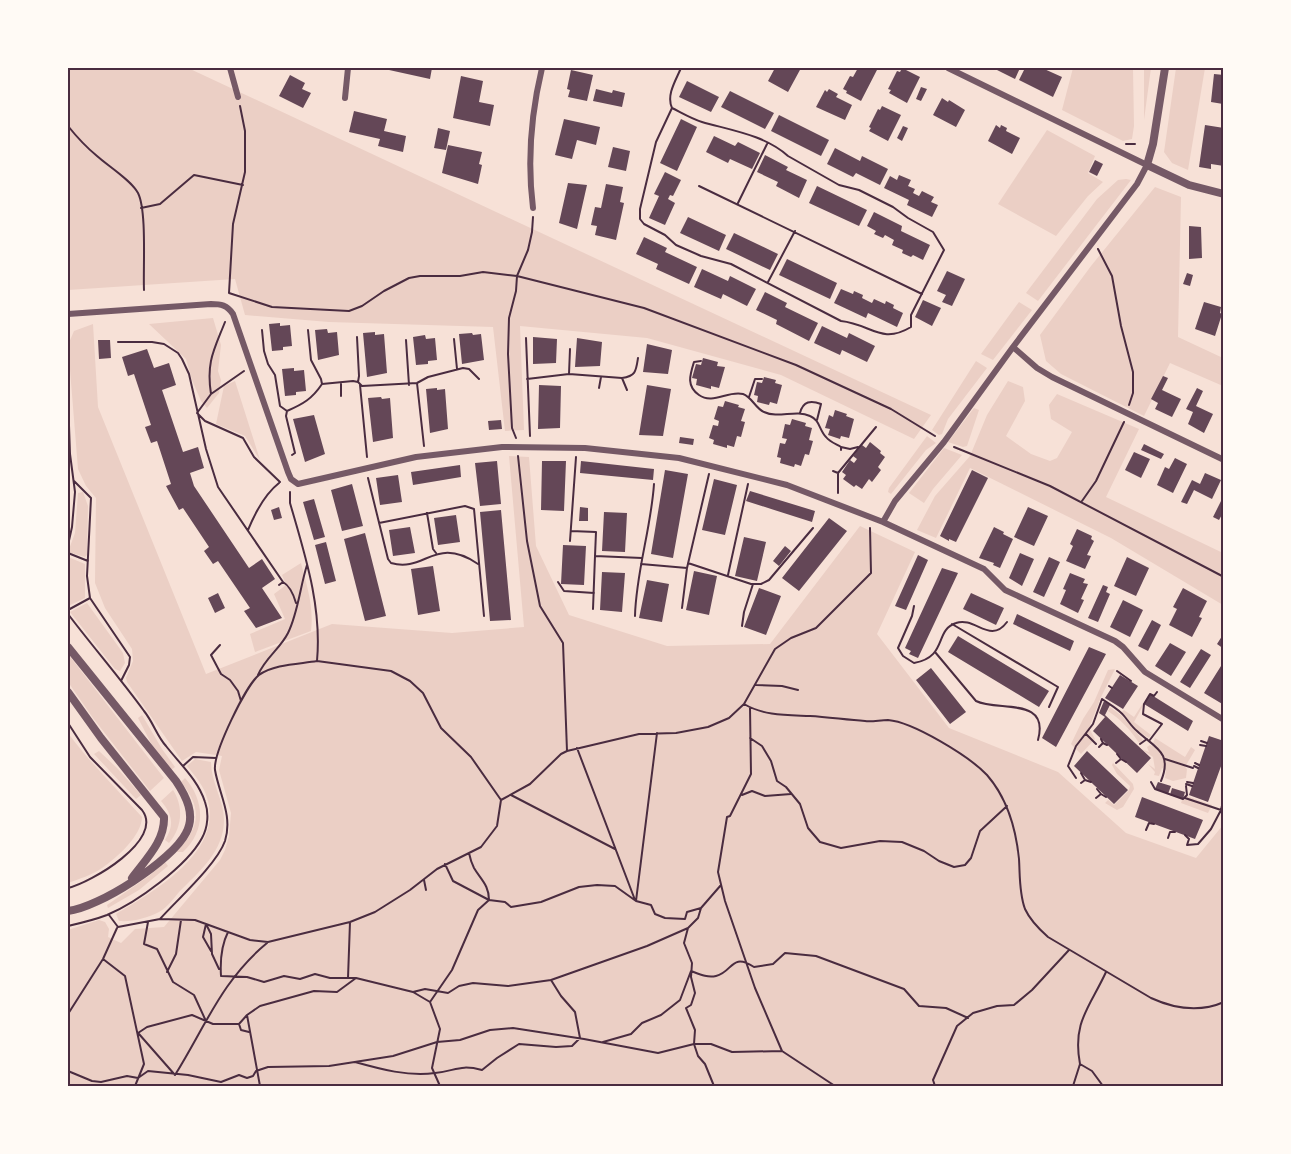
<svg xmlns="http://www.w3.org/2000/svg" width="1291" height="1154" viewBox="0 0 1291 1154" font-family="'Archivo Narrow',sans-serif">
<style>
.green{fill:#ebcfc5}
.building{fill:#644757}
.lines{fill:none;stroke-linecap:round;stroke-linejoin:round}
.path{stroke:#4a2c40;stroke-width:2}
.minor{stroke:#755966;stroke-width:6}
.tertiary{stroke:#755966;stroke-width:8}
.neatline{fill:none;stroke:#4a2c40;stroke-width:2}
</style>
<rect width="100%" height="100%" fill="#f7e1d7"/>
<path class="green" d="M68 68H188L931 415 914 439 781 375 647 338 520 326 524 430 505 431 493 327 329 322 245 315 235 279 68 290Z
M1073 68H1133L1134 126 1132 139 1123 141 1062 110Z
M1144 68H1151L1144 120Z
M1176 68H1205L1188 170 1172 163 1164 152Z
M1047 130 1095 156 1088 173 1103 182 1088 196 1056 236 998 204Z
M1126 179 1131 180 1038 301 1026 293 1097 199 1118 180Z
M1155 187 1181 197 1178 337 1223 358V386L1170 363 1144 416 1061 374 1046 361 1040 335 1091 266Z
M1019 302 1032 310 993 360 981 354Z
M213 318 221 345 218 371 221 380 219 393 207 408 201 401 192 380 186 359 149 324Z
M93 324 98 407 206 674 332 624 452 633 524 627 509 456 529 457 536 546 569 615 667 646 770 644 860 526 915 552 877 634 949 728 1058 772 1126 833 1196 858 1223 825V1086H68V930L99 920 105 922 109 929 108 937 121 943 135 929 164 927 220 860 225 850 229 836 231 813 219 770 222 756 196 752 182 761 127 682 126 678 133 661 132 649 105 608 95 583 96 498 86 486 78 469 68 345 74 331Z
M976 361 987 368 948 419 942 434 939 435 932 430Z
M235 381 260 460 245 436 216 424 224 386Z
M1008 381 1023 387 1025 401 1006 436 1031 454 1050 461 1057 458 1072 432 1051 419 1049 405 1057 394 1139 429 1106 497 1223 553V605L1111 538 970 468 936 538 917 530 935 496 970 456 987 415Z
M974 408 979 410 967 446 963 447 948 442Z
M927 436 936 443 926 450 891 494 888 492 889 488Z
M944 448 962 455 933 489 924 503 909 493Z
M83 492 88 506 87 555 85 557 68 552 75 533 78 493Z
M68 557 85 564V598L68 606Z
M301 563C307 586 314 607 311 631L255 652 250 634 285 619 274 594 286 585 282 575Z
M87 603 123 653 125 663 120 671 115 669 70 612Z
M68 654 164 778 150 791 93 718 68 682Z
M1115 669 1101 697 1089 728 1095 739 1081 754 1071 744 1083 719 1094 702 1108 670Z
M1143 703 1144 704 1134 722 1151 735 1149 738 1137 731 1122 712 1124 710 1134 717Z
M1110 707 1122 716 1143 740 1139 743C1131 730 1120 719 1108 711Z
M142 715 162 749 175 767 171 770 153 747 138 718Z
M68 733C90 763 117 789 142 817 142 835 117 858 102 868 92 875 79 879 68 883Z
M1155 738 1185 757 1191 747 1195 750 1185 767 1187 769 1186 778 1173 781 1165 778 1166 770 1162 768 1159 776 1154 775 1155 772 1148 764 1155 769 1153 757 1141 749 1149 752 1147 747 1150 745 1152 746Z
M99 751 117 768 141 795 136 799 94 754Z
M195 759 211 762C211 783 224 800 224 820 224 851 199 872 179 892 173 899 168 907 159 912 147 918 133 922 119 921L116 914C153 892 225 851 207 798 204 786 195 776 187 766Z
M1113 763 1133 784 1134 789 1123 807 1117 810 1105 803 1108 800 1114 805 1129 790 1130 786 1117 774 1112 765Z
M185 778C205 801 206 830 183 852H176C200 828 203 809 181 782Z
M173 790C184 807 182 828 169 843L165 840C175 825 172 814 161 801Z
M1184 795 1212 805 1208 813 1181 803Z
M165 862 168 866 139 890 108 908 107 905 149 876Z"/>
<path class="building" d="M380 68H432L430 79Z
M775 68H801L788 92 768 81Z
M858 68H878L861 101 846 93 847 91 843 89 850 76 853 77Z
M902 68 920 77 907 103 889 93 891 90 888 89 897 71 900 72Z
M993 68H1020L1015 79Z
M1025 68H1042L1062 77 1053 97 1019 80Z
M571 70 593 75 587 101 568 97 570 90 567 89Z
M1214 74 1224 75 1223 104 1211 102Z
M290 75 305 83 302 89 311 93 303 108 279 96Z
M461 76 483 81 479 102 494 105 490 126 453 118Z
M687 81 719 97 711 112 679 97Z
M921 87 927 89 921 101 916 99Z
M596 89 612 93 613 90 625 93 622 107 593 101Z
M829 89 838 94 836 97 852 105 845 120 816 107 825 90 827 92Z
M730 91 774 113 765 129 721 107Z
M942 98 948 102 949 100 965 110 956 127 933 115Z
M882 106 901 115 888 141 869 131 871 128 869 127 878 109 880 110Z
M354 111 387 119 384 131 406 136 403 152 378 146 380 139 349 132Z
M779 115 829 140 821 156 771 131Z
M564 119 600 127 596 145 577 140 572 159 555 155Z
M681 119 697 127 677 171 660 163Z
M996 125 1000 128 1001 125 1007 128 1006 131 1020 138 1012 154 988 141Z
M1205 125 1224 128V166L1211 164V169L1199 167Z
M903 126 908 128 902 141 897 138Z
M438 128 450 131 446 150 434 148Z
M714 136 735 146 738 142 760 153 752 169 730 159 728 163 706 152Z
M448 145 482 152 479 164 482 165 478 184 442 173Z
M613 147 630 151 626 171 608 167Z
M835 148 860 161 862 156 888 169 880 185 856 173 853 177 827 164Z
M765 155 788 167 786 170 807 180 799 198 776 186 778 182 757 172Z
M1095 160 1103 164 1097 176 1089 172Z
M665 172 681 180 673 196 670 195 668 199 675 203 665 225 649 218 659 196 654 194Z
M899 175 911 180 908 186 915 189 913 193 919 196 922 191 934 197 931 202 938 205 932 217 907 205 909 200 884 188 890 176 897 180Z
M568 183 587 185 577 229 559 223Z
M606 184 623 187 620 202 624 203 616 240 595 235 597 226 591 225 595 207 601 208Z
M817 186 867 210 859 226 809 203Z
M874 212 902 226 901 231 930 245 923 260 913 255 911 257 902 253 903 250 892 245 894 240 885 235 883 238 874 234 876 231 867 226Z
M688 217 726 235 719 251 680 233Z
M1189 226 1201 227 1202 258 1189 259Z
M734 233 778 254 770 270 726 249Z
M644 237 667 248 665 252 697 267 689 284 656 269 658 264 636 254Z
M787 259 837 283 830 299 779 275Z
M702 269 728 281 730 276 756 289 747 306 723 294 721 299 694 287Z
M947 271 965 279 952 306 942 302 946 295 937 291Z
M1187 273 1193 275 1190 286 1183 284Z
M841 289 853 294 854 291 863 295 862 298 872 303 874 299 885 304 886 301 894 305 893 308 903 313 897 327 868 313 866 318 834 303Z
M765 292 787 303 785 307 818 323 809 341 776 324 777 320 756 310Z
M923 300 941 308 932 326 915 317Z
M1204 302 1221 307 1220 313 1222 314 1215 336 1195 329Z
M280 323V326L290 325 292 346 283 347V350L272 351 269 324Z
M822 326 847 338 849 333 875 346 867 362 842 350 840 355 814 343Z
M327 329 328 333 337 332 339 355 318 360 315 330Z
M375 332V335L384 334 387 373 367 377 363 333Z
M472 333 473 335 481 334 484 360 462 364 459 334Z
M425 335 426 339 435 338 437 360 428 361V364L416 365 413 337Z
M533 337 557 339 556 363 533 364Z
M577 338 602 342 600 366 575 367Z
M98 340H110L111 358 99 359Z
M647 344 672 350 668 374 643 372Z
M147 349 154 368 169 363 176 385 162 390 183 452 198 447 204 468 190 473 194 486 249 568 262 559 275 579 262 588 282 618 256 628 244 611 250 608 218 561 213 564 204 551 209 547 183 508 179 510 166 486 171 484 157 441 151 443 145 427 151 425 134 374 128 376 122 357Z
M703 358 718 362 717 366 725 367 719 388 711 386V389L696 385 697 379 692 378 696 364 701 365Z
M294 368V371L304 370 306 391 296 392V395L285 396 282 369Z
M1163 376 1168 378 1162 390 1181 399 1172 417 1155 409 1158 403 1151 399Z
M764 377 776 380 775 383 782 385 777 404 770 402 769 405 757 402 758 396 754 395 757 382 762 383Z
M539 385 561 386 560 428 538 429Z
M647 385 671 389 663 436 639 435Z
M437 388V390L445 389 448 429 430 433 426 389Z
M1197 388 1203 391 1196 406 1213 414 1204 433 1188 424 1193 412 1186 409Z
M381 397 382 399 390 398 393 438 373 442 368 398Z
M725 401 739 405 738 407 745 409 741 421 745 422 741 437 737 436 734 447 727 445V448L713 444 714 440 709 438 713 425 718 426 719 421 714 419 718 406 723 407Z
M835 410 847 414 846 416 854 419 849 438 841 436 840 439 828 435 830 429 825 428 829 415 833 417Z
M314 415 325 454 305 462 293 419Z
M792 419 806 423 805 426 812 428 809 440 813 441 809 455 805 454 801 466 795 464 794 467 780 463 781 458 777 457 780 443 785 444 787 439 782 438 785 424 790 425Z
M501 420 502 429 489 430 488 421Z
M680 437 694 439 693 445 679 443Z
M870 442 881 451 880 453 885 457 878 467 881 470 872 482 869 479 862 489 856 485 854 487 843 479 846 475 842 472 850 460 854 463 857 459 853 456 862 445 866 448Z
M1144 444 1164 454 1161 459 1141 450Z
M1134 452 1150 459 1141 478 1125 470Z
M1175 458 1187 464 1173 493 1157 485 1165 467 1169 469Z
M497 461 501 504 480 506 475 463Z
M542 461H566L564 511 541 510Z
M581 461 654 469 653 480 580 473Z
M460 465 461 477 413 485 411 472Z
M665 470 688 474 673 558 651 554Z
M972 470 988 478 956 542 949 539V541L940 536Z
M1205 473 1221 480 1212 499 1194 490 1187 504 1181 502 1192 480 1200 484Z
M398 475 402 502 380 505 376 478Z
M714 479 737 485 725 535 702 530Z
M352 484 363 526 342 531 331 490Z
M750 491 815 511 812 522 746 501Z
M1224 495V511L1219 520 1213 517Z
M314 499 325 537 314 540 303 502Z
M279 507 282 518 274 520 271 510Z
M580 507 588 508V521H579Z
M1028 507 1048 516 1034 546 1014 537Z
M501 510 511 620 490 621 480 512Z
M604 512 627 513 625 552 602 551Z
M456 515 460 542 438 545 434 518Z
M829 518 847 531 799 591 782 578Z
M410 527 415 553 393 556 389 530Z
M994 527 1004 532 1003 534 1013 539 1000 568 993 565 994 563 979 558Z
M1077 529 1092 536 1091 539 1094 541 1087 555 1091 556 1085 569 1066 561 1073 546 1070 544Z
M365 533 386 616 365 621 344 539Z
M744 537 766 542 757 581 735 576Z
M326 542 336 581 325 584 315 545Z
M563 545 586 546 584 585 561 584Z
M785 546 791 551 779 566 773 561Z
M1020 553 1034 559 1022 586 1009 578Z
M918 555 928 560 906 610 895 606Z
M1049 557 1060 562 1044 597 1033 592Z
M1127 557 1149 568 1136 596 1114 586Z
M433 566 440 611 418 615 411 569Z
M942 568 958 573 918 658 909 654 911 651 905 648Z
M694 571 717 576 709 615 686 610Z
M602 572 625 573 622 612 600 610Z
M1070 573 1085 579 1083 583 1088 584 1081 599 1084 600 1078 613 1060 604 1066 590 1063 589Z
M647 580 669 584 662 622 639 618Z
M1103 585 1108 587 1106 592 1110 594 1098 622 1088 618Z
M759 588 781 596 766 635 744 627Z
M1183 588 1207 601 1199 617 1202 618 1192 637 1169 625 1177 609 1173 607Z
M218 593 225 608 215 613 208 598Z
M971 593 1004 608 996 625 963 609Z
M1123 600 1143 610 1130 637 1110 627Z
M1017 614 1074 641 1070 651 1013 624Z
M1152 620 1161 625 1148 651 1138 646Z
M1224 633V649L1217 644Z
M958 636 1049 691 1039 707 948 652Z
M1170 643 1186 652 1171 676 1155 666Z
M1089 647 1106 654 1056 747 1042 738Z
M1201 649 1211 655 1190 688 1180 682Z
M1221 666 1224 668V705L1204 693Z
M931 668 966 712 950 724 916 680Z
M1120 675 1138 686 1123 709 1105 698Z
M1150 694 1193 721 1188 731 1144 704Z
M1104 701 1110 705 1105 715 1151 758 1137 773 1093 731 1105 717 1099 713Z
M1209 736 1224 741V758L1208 802 1189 795Z
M1087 751 1128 790 1114 804 1074 766Z
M1158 782 1171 786 1168 794 1155 789Z
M1172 788 1185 792 1183 799 1170 795Z
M1142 797 1203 820 1195 839 1135 817Z"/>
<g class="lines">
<path class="path" d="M672 108C682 113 692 119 702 122 730 130 765 135 788 156L839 185 859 190 893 207 908 218 933 232 944 250 911 315V327C881 345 871 324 841 321L731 264 701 256 676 245 665 235 644 224 640 219V209L656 142 672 108C666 95 676 80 681 68
M68 126C76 136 86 147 97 156 108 166 131 180 138 193 147 211 143 268 144 290
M1126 144H1135
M699 186 922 294
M738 203 767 144
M141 208 160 204 194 175 243 185
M1098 249 1112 276 1121 326 1133 372V393L1129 405
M768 282 795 231
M229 293 272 307 349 311 362 306 384 291 409 278 420 276H460L483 272 517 276 644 308 796 365 891 409 935 436
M229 293 233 224 245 172V131L240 106
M262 330 264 351 268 364 275 375 280 406 287 411C303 404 312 399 322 384L353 381 358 382 362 386 417 383 428 377 463 368 469 369 479 379
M308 330 311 360 321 379 322 384
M357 337 359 376 358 382
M526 338 530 436
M454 339 457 369
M406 340 409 385
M118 342H152L164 344 178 353 182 359 189 374 206 449 218 487 283 582 279 585
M701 361 694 362C690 375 686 386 699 395 713 405 728 390 743 394 752 397 755 408 764 412 779 419 795 409 810 416 820 420 819 430 826 437 830 442 836 444 841 447V450
M244 371 211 394 197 413 205 421 243 438 254 457 280 482
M569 374 570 349
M527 379 569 374 622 378
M417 383 424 446
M341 384V396
M360 385 367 457
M599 388 601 377
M627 390 622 378C636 376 636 371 638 358
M211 394C206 362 214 350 225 322
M68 397 70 454 75 492 72 527 68 545
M749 397 755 379H762
M287 411 286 416 295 453 292 455
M800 413C803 401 811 400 821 404L817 420
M516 438 512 428 508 354 509 318 516 291 517 276 528 250 532 232 533 217
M841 447 850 449 858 447
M954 447 1050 486 1224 577
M518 456 527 541 540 606 563 643 567 751
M833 471 838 473V493
M838 473 876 427
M368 478 388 559 391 563C425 573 435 535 478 564
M74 481 91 498 87 576 90 598 130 657 129 665 121 681
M1082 501 1096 481 1124 422
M427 513 433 549 436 553
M379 523 465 506 474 509 484 616
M248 530C255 513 265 494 279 483
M571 531 596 532 595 556 642 558
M570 541 576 457
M68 553 88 561
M688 563 751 584H761L769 580 813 528
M641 564 687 568 682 608
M687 568 709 474
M728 575 748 484
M283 582C290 586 294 596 296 603
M558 582 564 591 594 593
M914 606 912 616 898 648 903 656 914 663C948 657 934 630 956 623 975 616 990 645 1007 622
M593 609 595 556
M68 610 90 598
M68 614C93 647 120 678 144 711 153 722 157 736 166 746 180 764 198 780 205 802 209 813 208 827 202 838 187 866 136 903 107 915 94 920 81 923 68 926
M635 616C636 572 651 529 654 484
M952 624 1058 687 1049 707
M742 626 744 612 753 584
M220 645 211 655 221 674 230 680 238 691 241 701
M935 652 976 701C998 712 1050 696 1038 740
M1117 671 1131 681
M258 675C265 658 280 649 288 633 298 613 300 587 307 565
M756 685 782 686 798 690
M1109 686 1112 688
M744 704 775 649 791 638 816 628 871 573 870 528
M750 708 751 774 730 816 727 817 718 872 725 901 755 988 782 1051 835 1086
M68 723 90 757 142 810C165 840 90 883 68 888
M1086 734 1096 744
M750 738 762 746 771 761 777 781 786 787 800 804 808 828 820 842 841 848 880 841 902 842 924 851 939 861 954 867 965 865 971 858 980 831 1007 806
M1101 739 1103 743
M1149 741 1162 724 1143 714 1144 704 1150 694 1154 696 1157 692
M1201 741 1207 743
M1140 744 1147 739
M1200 745 1206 746
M1099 747 1103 743 1107 745
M577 748 635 900
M1117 754 1121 759
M1165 759 1193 768
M1116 763 1121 759 1126 762
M1195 763 1199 765
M183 766 193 757 216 758
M1194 766 1198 768
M1081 773 1085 780
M1076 778 1068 766 1076 746 1093 724 1102 699C1109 704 1120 710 1125 717 1129 722 1132 727 1137 731 1155 748 1173 752 1161 781
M1151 782 1155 789 1183 799 1187 795 1186 786
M1187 782 1193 783
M1081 783 1085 780 1091 782
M1186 784 1192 786
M1097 789 1101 794
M511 795 615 849
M742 795 752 791 765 796 791 794
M1224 797 1221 810 1224 821
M1096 798 1101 794 1106 797
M1185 798 1221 810 1211 829 1198 844 1187 845 1189 839 1185 835
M501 800 530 784 561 754 567 751 639 734 676 733 708 727 729 718 744 704C764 716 788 715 810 716 829 717 847 720 865 721 872 722 880 720 888 720 913 722 969 756 987 775 1007 798 1016 829 1019 859 1020 875 1019 893 1025 909 1030 920 1039 929 1048 937L1151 998C1175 1009 1199 1013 1224 1002
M1146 830 1149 823 1154 824
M1168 838 1170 832H1175
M445 864 453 881 489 900 505 902 511 907 541 902 579 887 597 885 615 886 636 901 651 905 655 914 665 918 685 919 687 912 701 908
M424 880 426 890
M636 901 657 733
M109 915 118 927
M160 919C177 900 217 864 225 841 233 815 219 794 215 770 213 753 246 685 259 675 274 664 300 664 317 661 322 606 305 555 290 503V492
M148 922 144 944 157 949 173 982 194 995 205 1019
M206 924 211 934 212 954 219 969
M206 924 203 937 211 951
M118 927 160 919 195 920 250 940 268 942 350 922 375 912 410 890 437 869 481 847 497 826 501 800 471 757 441 728 423 693 410 681 391 671 317 661
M228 932C221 946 220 960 221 976L247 977 264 982 284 976 300 979 315 974 330 978H356L413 992 430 1002
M103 959 125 976 144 1064 135 1086
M167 972 176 954 181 920
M348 978 350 922
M551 980 647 946 688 928
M68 1014 103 959 117 928
M247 1015 260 1086
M239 1024 241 1030 249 1032
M138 1033 147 1027 192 1015 213 1024H239L247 1015 260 1006 314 991 337 992 356 978
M139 1034 175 1075
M603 1042 631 1034 642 1023 661 1015 680 1000 691 971C699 974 707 978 716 976 733 972 731 952 754 967L773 964 785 953 816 956 904 989 919 1006 946 1008 968 1018
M355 1062C380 1069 409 1077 435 1073 456 1071 459 1064 482 1070L497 1058 519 1044 556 1047 572 1046 580 1038 575 1012 561 996 551 980 508 986 473 983 459 986 448 993 425 989 413 992
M68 1071 92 1081 101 1082 127 1076 138 1078 148 1071 188 1075 221 1082 239 1075 247 1078 253 1076 256 1071 268 1067 329 1066 393 1056 437 1042 460 1040 490 1030 513 1028 584 1039 658 1053 694 1044H711L732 1052 782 1051
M175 1075C205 1027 222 980 267 943
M440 1086 432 1068 440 1029 430 1002 452 970 478 910 489 900C489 885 481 880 474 868 472 864 470 858 469 853
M714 1086 705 1064 698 1056 694 1044 695 1030 686 1008 691 1005 695 993 691 977 692 963 684 943 688 928 698 918 701 908 721 885
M935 1086 933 1080 957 1026 973 1013 997 1006 1014 1005 1032 990 1069 950
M1073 1086 1080 1064
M1103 1086 1092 1071 1080 1064C1072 1022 1090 1007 1106 972"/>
<path class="minor" d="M230 68 238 97
M345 98 348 68
M533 208C527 160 531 114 542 68
M68 314 211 304C221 304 227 305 233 314L288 472 291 479 298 484 416 457 502 447 585 448 679 458 787 485 883 522 984 569 1005 590 1115 641 1123 647 1145 672 1224 720
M1013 347 1037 368 1052 377 1224 460
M883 522 895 501 944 442 1013 347 1137 184 1147 165 948 68"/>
<path class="tertiary" d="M1165 68 1153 144 1147 165 1189 185 1224 194
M68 647 176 781C186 796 196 815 186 833 172 861 98 908 68 911
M68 692 101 738 164 817C165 841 146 859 132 878"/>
</g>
<rect width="1291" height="1154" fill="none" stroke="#fffaf5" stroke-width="138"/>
<rect x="69" y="69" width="1153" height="1016" class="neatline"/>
</svg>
